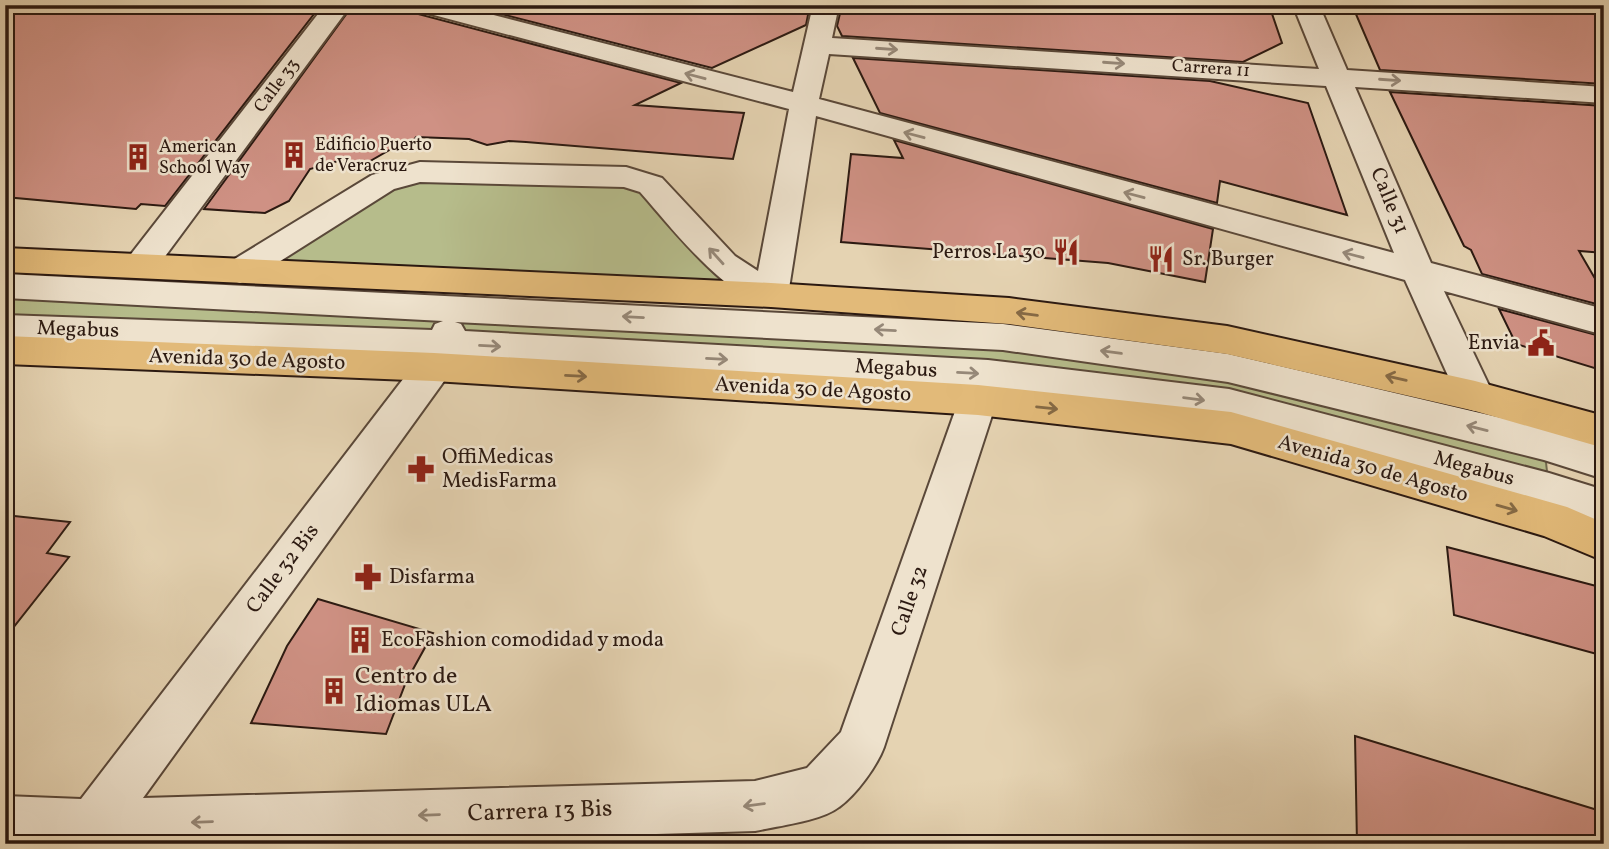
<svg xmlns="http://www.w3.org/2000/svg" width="1609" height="849" viewBox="0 0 1609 849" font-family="Vollkorn,serif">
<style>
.green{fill:#b6bc8b;stroke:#706a4e;stroke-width:2}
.building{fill:#cf9184;stroke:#2b1911;stroke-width:2}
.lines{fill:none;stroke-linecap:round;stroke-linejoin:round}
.minor-casing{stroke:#5a4839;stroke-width:4}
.major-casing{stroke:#2b1911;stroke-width:4}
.minor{fill:#eee2cd;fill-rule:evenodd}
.major{fill:#e2ba79;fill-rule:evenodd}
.oneway{stroke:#968878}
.oneway2{stroke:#866a45}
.labels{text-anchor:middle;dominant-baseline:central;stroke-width:5;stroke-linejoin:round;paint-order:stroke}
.far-street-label{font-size:18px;fill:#2b1911;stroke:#eee2cd}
.far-poi-label{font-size:18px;fill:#2b1911;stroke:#eee2cd;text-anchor:start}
.street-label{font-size:21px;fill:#2b1911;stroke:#eee2cd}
.poi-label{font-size:21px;fill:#2b1911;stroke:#eee2cd;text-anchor:start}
.near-poi-label{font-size:24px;fill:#2b1911;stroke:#eee2cd;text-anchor:start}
.near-street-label{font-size:24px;fill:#2b1911;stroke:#eee2cd}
</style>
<rect width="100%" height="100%" fill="#e5d3b2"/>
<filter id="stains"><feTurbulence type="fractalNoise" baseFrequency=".00286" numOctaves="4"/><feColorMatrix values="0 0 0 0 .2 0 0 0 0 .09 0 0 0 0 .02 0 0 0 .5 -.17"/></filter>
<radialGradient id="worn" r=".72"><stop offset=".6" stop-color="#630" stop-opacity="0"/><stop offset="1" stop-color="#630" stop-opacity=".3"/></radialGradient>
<path class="green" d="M626 177 771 295 240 271 383 182Z
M5 286 1003 337 1544 444 1549 490 1229 404 5 328Z"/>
<path class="building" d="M5 5H321L165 206 141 204 136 209 5 197Z
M353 5H409L414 13 681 83 635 105 744 113 733 159 526 142 509 141 487 145 469 139 416 137 410 146 393 148 365 164 338 161 310 169 289 201 265 213 204 209Z
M466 5H810L806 25 712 68Z
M842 5H1269L1282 43 1243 62 842 36 837 26Z
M1352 5H1594L1604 18V84L1380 70Z
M853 58 1210 81 1308 103 1347 215 1220 181 1217 203 880 113Z
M1390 92 1604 106V253L1579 251 1604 294V306L1482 274 1471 250 1464 246Z
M894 140 1213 229 1205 282 1108 263 841 242 851 154 903 158Z
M1499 309 1604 337V371L1516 344Z
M5 515 70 522 47 553 69 557 5 638Z
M1447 547 1604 588V656L1454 615Z
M318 599 433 633 406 682 386 734 251 723 287 646Z
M1355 736 1604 812V844H1357Z"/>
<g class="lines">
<defs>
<path id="minor" d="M325 5H351L152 274 140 278 128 274 123 266 128 258Z
M411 5H455L793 92 813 5H839L832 38 1319 69 1293 5H1319L1347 70 1604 87V103L1355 87 1431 263 1604 309V335L1444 291 1494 396 1488 407 1475 411 1462 407 1405 280 816 116 788 295 783 304C739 317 668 223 640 192L624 187 420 182 394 189 252 279 240 283 228 279 223 271 228 263 372 175 420 162 626 167 662 178 735 256 758 271 789 109 415 10ZM829 54 1326 86 1394 253 819 99Z
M5 274 1003 324 1228 354 1544 428 1604 446V479L1544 460 1228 382 1003 350 455 322 461 324 465 331 988 360 1229 389 1549 473 1604 490V526L1549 507 1229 419 988 388 997 400 884 747C877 766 856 795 839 807 821 821 778 826 755 831L322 844H5V796L81 799 420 357 5 341V315L432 330 435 324 443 321 5 298ZM456 358 971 387 965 389 959 400 841 732 807 768 755 781 143 798 447 377Z"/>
<path id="major" d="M5 248 771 283 1009 298 1227 326 1475 381 1604 416V448L1475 411 1227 354 1009 324 771 307 5 272Z
M5 336 434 353 978 385 1231 412 1567 507 1604 523V561L1544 536 1231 444 978 415 434 381 5 364Z"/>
</defs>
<use href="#minor" class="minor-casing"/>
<use href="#major" class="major-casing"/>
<use href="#minor" class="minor"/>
<use href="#major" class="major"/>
</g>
<defs><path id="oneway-shaft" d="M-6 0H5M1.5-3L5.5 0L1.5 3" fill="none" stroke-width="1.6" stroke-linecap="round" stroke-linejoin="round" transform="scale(1.75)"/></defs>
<g class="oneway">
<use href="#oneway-shaft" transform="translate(887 49) rotate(4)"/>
<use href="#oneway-shaft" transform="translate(1114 63) rotate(4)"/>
<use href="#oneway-shaft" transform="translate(695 76) rotate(-165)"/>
<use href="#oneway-shaft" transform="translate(1390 80) rotate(4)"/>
<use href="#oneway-shaft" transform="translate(914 135) rotate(-165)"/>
<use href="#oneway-shaft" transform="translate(1134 195) rotate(-165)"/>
<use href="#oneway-shaft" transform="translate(1353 255) rotate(-165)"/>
<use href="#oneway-shaft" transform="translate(716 256) rotate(-132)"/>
<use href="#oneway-shaft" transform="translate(633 317) rotate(-177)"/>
<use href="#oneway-shaft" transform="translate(885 330) rotate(-177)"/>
<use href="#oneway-shaft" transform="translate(490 346) rotate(3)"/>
<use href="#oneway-shaft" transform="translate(1111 352) rotate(-172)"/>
<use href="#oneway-shaft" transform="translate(717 359) rotate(3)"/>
<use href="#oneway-shaft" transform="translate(968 373) rotate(3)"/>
<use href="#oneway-shaft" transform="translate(1194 399) rotate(7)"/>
<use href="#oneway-shaft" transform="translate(1477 428) rotate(-166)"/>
<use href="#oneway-shaft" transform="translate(754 805) rotate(172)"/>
<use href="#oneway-shaft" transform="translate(429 815) rotate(178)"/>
<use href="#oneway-shaft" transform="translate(202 822) rotate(178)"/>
</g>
<g class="oneway2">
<use href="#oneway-shaft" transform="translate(1027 314) rotate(-173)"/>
<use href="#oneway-shaft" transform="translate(576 376) rotate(3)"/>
<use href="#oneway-shaft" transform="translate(1396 378) rotate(-167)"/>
<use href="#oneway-shaft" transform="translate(1047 408) rotate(6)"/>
<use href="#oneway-shaft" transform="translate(1507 508) rotate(16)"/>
</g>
<defs>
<symbol id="building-bare" viewBox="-9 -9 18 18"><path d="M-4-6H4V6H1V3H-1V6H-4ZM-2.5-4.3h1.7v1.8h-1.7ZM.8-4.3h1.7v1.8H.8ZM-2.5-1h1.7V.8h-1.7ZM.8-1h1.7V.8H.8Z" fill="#8f2418" stroke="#eee2cd" stroke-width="2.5" paint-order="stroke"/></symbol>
<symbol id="restaurant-bare" viewBox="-9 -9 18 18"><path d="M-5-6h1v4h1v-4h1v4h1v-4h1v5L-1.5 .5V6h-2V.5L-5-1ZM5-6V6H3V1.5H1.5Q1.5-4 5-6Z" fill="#8f2418" stroke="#eee2cd" stroke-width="2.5" paint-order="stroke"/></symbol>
<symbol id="civic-bare" viewBox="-9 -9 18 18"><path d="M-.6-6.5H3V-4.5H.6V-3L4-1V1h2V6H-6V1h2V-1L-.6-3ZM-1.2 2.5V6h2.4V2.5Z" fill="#8f2418" stroke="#eee2cd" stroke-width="2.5" paint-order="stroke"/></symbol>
<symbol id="pharmacy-bare" viewBox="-9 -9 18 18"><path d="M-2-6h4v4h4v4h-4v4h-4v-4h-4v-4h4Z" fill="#8f2418" stroke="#eee2cd" stroke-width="2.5" paint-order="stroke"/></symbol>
</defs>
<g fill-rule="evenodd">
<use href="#building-bare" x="275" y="136" width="38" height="38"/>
<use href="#building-bare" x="119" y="138" width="38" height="38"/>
<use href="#restaurant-bare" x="1047" y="233" width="38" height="38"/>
<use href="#restaurant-bare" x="1142" y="240" width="38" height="38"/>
<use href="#civic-bare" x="1522" y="324" width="38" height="38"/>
<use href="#pharmacy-bare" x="402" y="450" width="38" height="38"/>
<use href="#pharmacy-bare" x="349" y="558" width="38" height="38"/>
<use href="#building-bare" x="341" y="621" width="38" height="38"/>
<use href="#building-bare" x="315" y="672" width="38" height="38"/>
</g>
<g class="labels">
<g class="far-street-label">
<text transform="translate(1211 69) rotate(4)">Carrera 11</text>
<text transform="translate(277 86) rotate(-53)">Calle 33</text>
</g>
<g class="far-poi-label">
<text x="315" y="145">Edificio Puerto<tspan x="315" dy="21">de Veracruz</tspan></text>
<text x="159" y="147">American<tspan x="159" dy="21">School Way</tspan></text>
</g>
<g class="street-label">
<text transform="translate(1389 201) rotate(68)">Calle 31</text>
<text transform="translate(78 330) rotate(2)">Megabus</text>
<text transform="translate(247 360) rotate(2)">Avenida 30 de Agosto</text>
<text transform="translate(896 369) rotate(3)">Megabus</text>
<text transform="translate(813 390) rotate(3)">Avenida 30 de Agosto</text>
<text transform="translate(1373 469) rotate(16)">Avenida 30 de Agosto</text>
<text transform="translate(1474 469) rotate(15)">Megabus</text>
<text transform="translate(283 569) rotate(-53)">Calle 32 Bis</text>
<text transform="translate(910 601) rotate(-71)">Calle 32</text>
</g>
<g class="poi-label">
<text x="1045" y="252" text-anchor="end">Perros La 30</text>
<text x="1182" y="259">Sr. Burger</text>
<text x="1520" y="343" text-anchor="end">Envia</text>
<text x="442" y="457">OffiMedicas<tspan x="442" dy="24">MedisFarma</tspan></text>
<text x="389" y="577">Disfarma</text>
<text x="381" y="640">EcoFashion comodidad y moda</text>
</g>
<g class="near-poi-label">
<text x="355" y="677">Centro de<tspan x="355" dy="28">Idiomas ULA</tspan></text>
</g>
<g class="near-street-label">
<text transform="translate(540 812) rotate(-2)">Carrera 13 Bis</text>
</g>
</g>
<rect width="1609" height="849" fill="none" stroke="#e5d3b2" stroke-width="28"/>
<rect x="7" y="7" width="1595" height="835" fill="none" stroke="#2b1911" stroke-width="3.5"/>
<rect x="14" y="14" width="1581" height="821" fill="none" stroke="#2b1911" stroke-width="2"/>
<rect width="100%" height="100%" filter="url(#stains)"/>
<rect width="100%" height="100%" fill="url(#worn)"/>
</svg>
